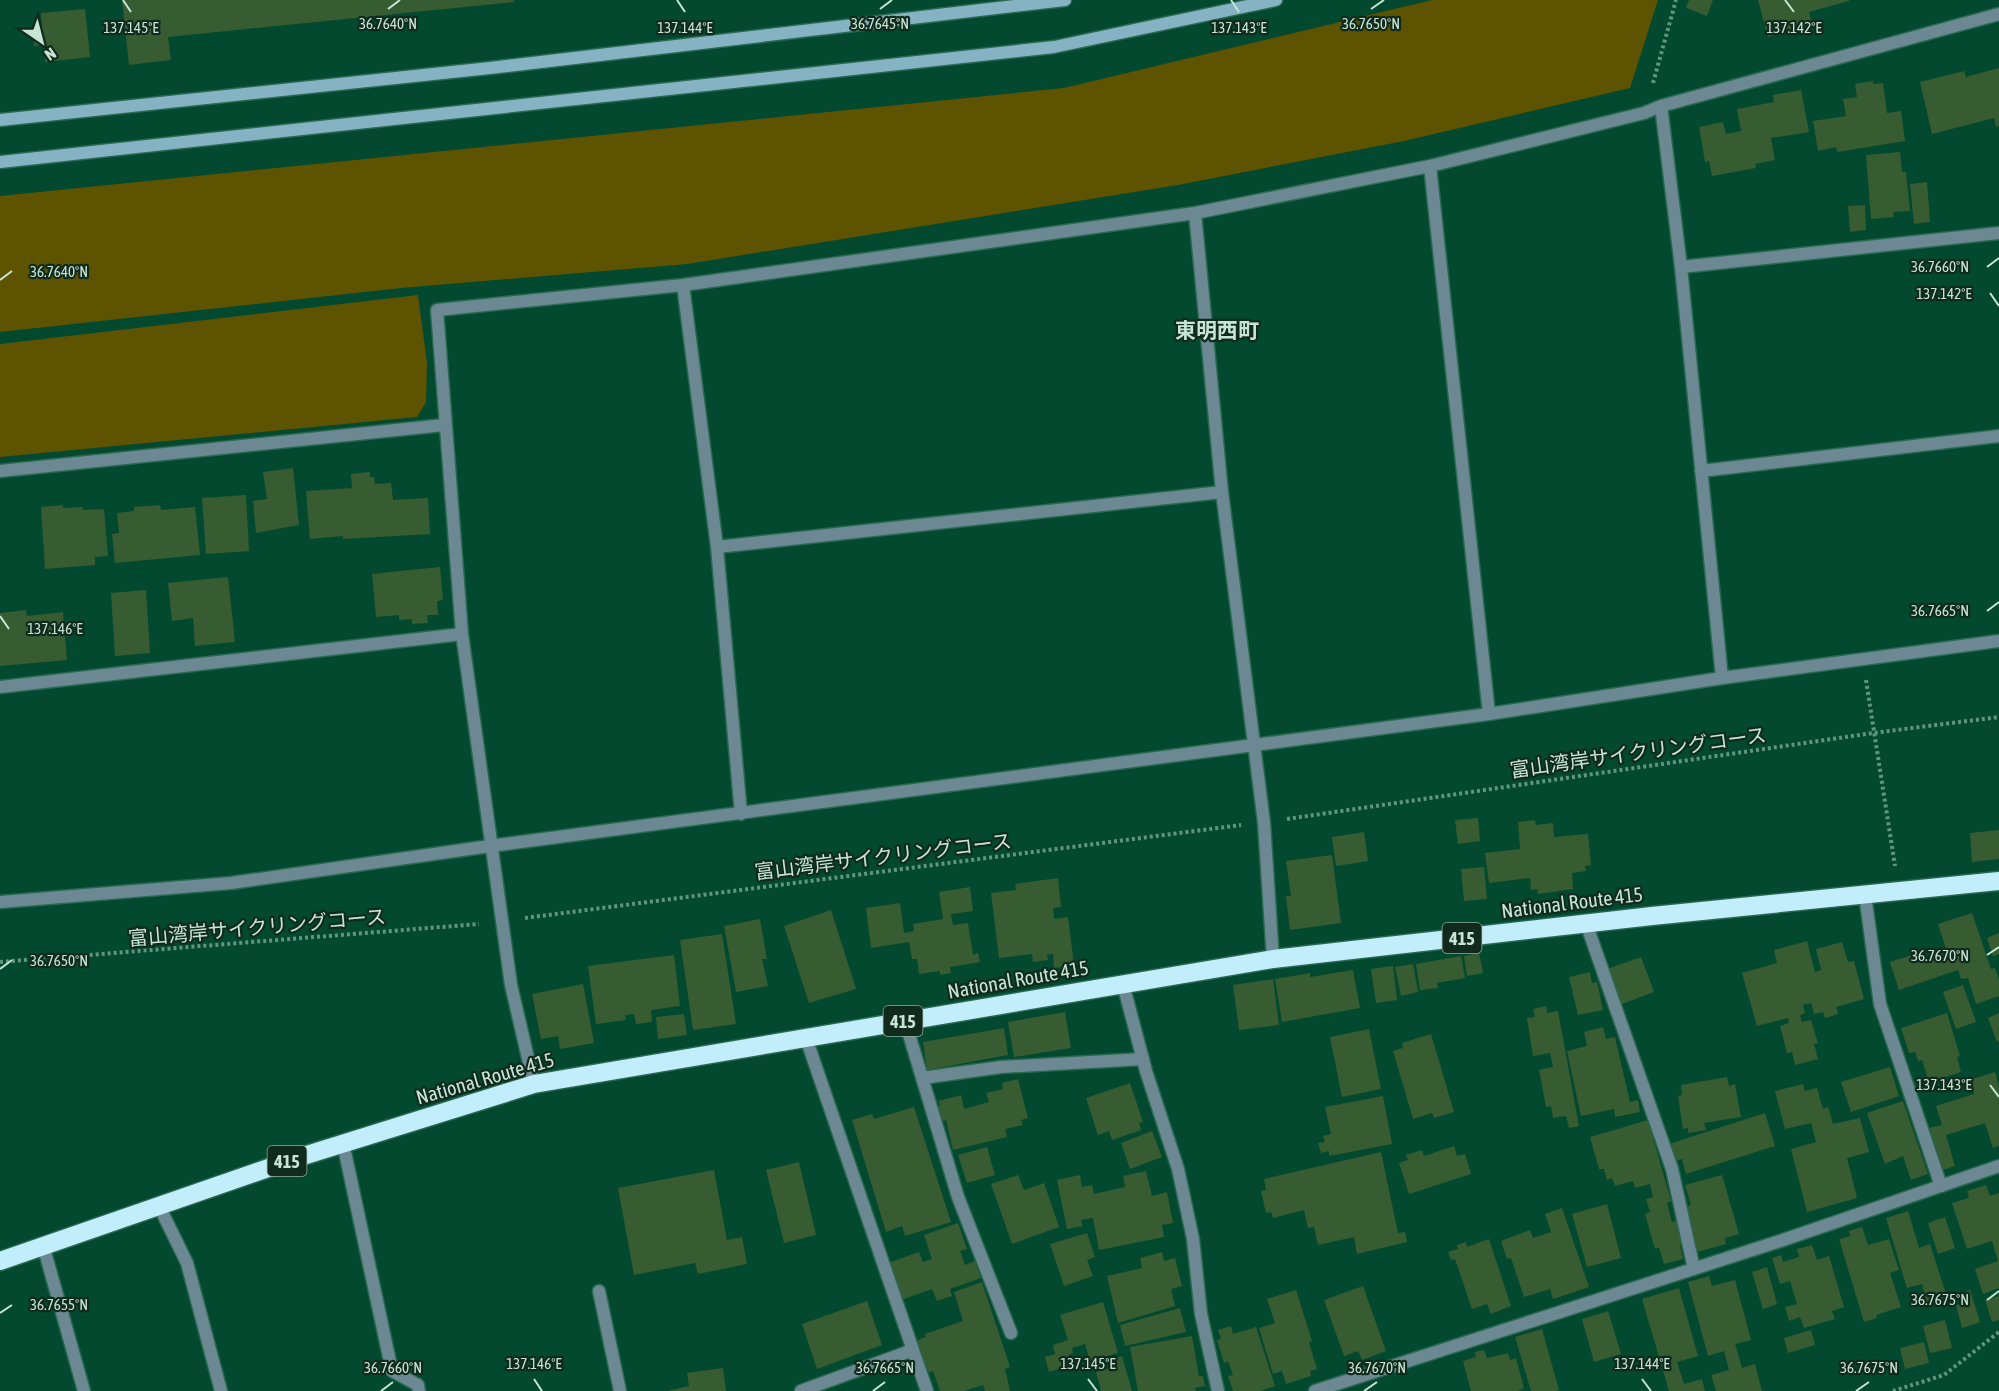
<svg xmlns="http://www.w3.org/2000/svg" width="1999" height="1391" viewBox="0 0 1999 1391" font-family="'Asap Condensed','Noto Sans JP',sans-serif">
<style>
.green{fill:#5e5300}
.building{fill:#385c31}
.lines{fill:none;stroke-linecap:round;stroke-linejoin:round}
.lane-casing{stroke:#296850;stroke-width:15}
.street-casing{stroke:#296850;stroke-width:15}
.secondary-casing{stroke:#296850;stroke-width:15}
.highway-casing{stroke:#296850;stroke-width:21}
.path{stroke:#629580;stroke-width:4;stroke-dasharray:3 3;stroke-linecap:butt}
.lane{stroke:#6c8993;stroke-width:12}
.street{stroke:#6c8993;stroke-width:12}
.secondary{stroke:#85b3c3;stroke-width:12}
.highway{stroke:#c2edfb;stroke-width:18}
.ticks{fill:none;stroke:#c7e5d4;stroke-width:2}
.labels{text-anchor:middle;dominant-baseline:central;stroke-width:4.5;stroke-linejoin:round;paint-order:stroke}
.shield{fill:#102a1d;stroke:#90ad9d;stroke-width:1.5}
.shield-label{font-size:18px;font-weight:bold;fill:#c7e5d4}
.street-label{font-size:20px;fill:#c7e5d4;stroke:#102a1d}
.neighbourhood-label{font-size:21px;font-weight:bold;fill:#c7e5d4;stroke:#102a1d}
.ticks-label{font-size:15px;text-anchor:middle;fill:#c7e5d4;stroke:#102a1d;stroke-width:4.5;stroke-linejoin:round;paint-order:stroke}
</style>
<rect width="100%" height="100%" fill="#02492f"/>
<path class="green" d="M1432 0H1658L1630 88 1404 141 1178 185 687 264 401 288 0 332V196L1064 88Z
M418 295 427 363 426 402 417 417 0 457V344Z"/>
<path class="building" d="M122 0H514V2L168 37 171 60 129 65Z
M1689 0H1713L1707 16 1686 8Z
M1758 0H1849V1L1809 12 1812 24 1768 37Z
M85 9 90 57 45 62 44 45 34 46 33 30 42 29 41 13Z
M1999 68V126L1996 127 1994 118 1932 134 1920 82 1964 71 1966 77Z
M1873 81V84L1883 83 1887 113 1901 111 1905 141 1837 152 1836 147 1818 151 1813 121 1846 116 1843 99 1857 97 1855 84Z
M1801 90 1809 132 1771 138 1775 160 1755 164 1756 168 1712 176 1709 161 1705 162 1699 127 1723 122 1726 134 1741 131 1737 109 1774 102 1773 95Z
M1900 152 1902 172H1906L1910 211 1893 212 1894 217 1871 219 1866 155Z
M1927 182 1930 222 1914 224 1910 184Z
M1865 205 1866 230 1850 232 1848 206Z
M293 468 299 525 256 533 253 501 267 499 263 472Z
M370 472V477H374L375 484 391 483 393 500 428 498 430 534 343 539V536L310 539 306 491 352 488 351 474Z
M246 495 249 551 206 554 202 498Z
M63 505V508L83 507V510L104 509 108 556 95 557V565L45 569 41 507Z
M160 505 161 510 195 507 200 555 115 563 112 534 119 533 117 513 134 511V507Z
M440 567 443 600 437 601 438 615H427L428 623 412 624V619L399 620V615L376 617 372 574Z
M228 577 235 642 195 646 193 618 172 621 168 583Z
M146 590 150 653 115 656 111 593Z
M26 610 27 616 63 612 67 660 0 666V613Z
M1478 818 1480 841 1458 844 1455 820Z
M1535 820 1536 825 1553 823 1554 837 1588 834 1591 865 1585 866 1586 871 1572 873 1573 889 1538 894 1537 889 1531 890 1530 878 1489 883 1485 853 1520 849 1518 822Z
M1999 830V859L1972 862 1970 833Z
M1364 832 1368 861 1336 866 1332 837Z
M1332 855 1341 923 1290 930 1286 896H1291L1286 861Z
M1484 867 1487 899 1464 901 1461 869Z
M1058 878 1061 907 1053 908 1054 919 1068 917 1074 965 1054 968 1053 954 1047 955 1048 960 1033 962 1032 954 999 958 991 893 1016 890 1015 884Z
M970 887 973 911 951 914 953 925 968 923 973 955 978 953 980 962 950 967 951 973 940 975V971L919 974 917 959H912L909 942 871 948 866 908 900 903 904 933 914 931 913 924 943 919 939 892Z
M831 910 856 989 809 1003 784 926Z
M1972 913 1991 969 1995 968 1999 980V996L1976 1004 1968 978 1961 979 1958 970 1899 990 1890 962 1918 953 1921 961 1947 952 1938 924Z
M760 919 767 959H762L768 986 736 992 724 926Z
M1999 933V954L1993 956 1987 938Z
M722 934 736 1024 693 1030 680 940Z
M1807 941 1815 972 1821 970 1816 949 1842 942 1848 962 1854 961 1864 999 1836 1007 1838 1014 1825 1018 1823 1012 1814 1014 1811 1003 1803 1005 1805 1013 1800 1015 1802 1022 1811 1020 1818 1043 1814 1044 1818 1059 1795 1065 1792 1052 1787 1053 1780 1026 1789 1023 1788 1018 1757 1026 1742 973 1777 963 1774 950Z
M1479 953 1483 973 1467 976 1464 956Z
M674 955 680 1006 651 1010 652 1022 636 1024 634 1014 625 1015 626 1020 596 1024 588 966Z
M1461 956 1465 978 1437 983 1438 988 1420 990 1416 964Z
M1641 957 1654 992 1619 1005 1607 969Z
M1413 964 1418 992 1401 996 1395 967Z
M1393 966 1397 1000 1376 1003 1371 969Z
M1353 970 1360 1008 1282 1022 1275 979 1310 973V977Z
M1590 972 1592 983 1597 982 1603 1010 1578 1015 1569 977Z
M1273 979 1279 1025 1239 1030 1233 985Z
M583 984 594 1043 560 1049 558 1036 541 1039 532 994Z
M1963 985 1976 1022 1956 1029 1943 992Z
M1546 1006 1547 1013 1558 1011 1579 1126 1569 1128 1566 1116 1553 1118 1551 1106 1546 1107 1539 1070 1553 1067 1550 1053 1533 1056 1527 1018 1535 1017 1533 1009Z
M1065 1012 1071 1048 1014 1057 1008 1022Z
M1947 1013 1960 1056 1957 1057 1961 1072 1929 1082 1922 1060 1918 1061 1915 1052 1909 1053 1901 1028Z
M1999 1013V1041L1997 1042 1988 1018Z
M684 1014 687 1035 658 1039 656 1017Z
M1603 1027 1606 1039 1615 1037 1630 1102 1638 1100 1640 1112 1615 1117 1614 1109 1581 1116 1567 1051 1587 1046 1584 1032Z
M1004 1028 1008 1055 927 1070 923 1042Z
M1369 1029 1381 1089 1342 1097 1330 1037Z
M1431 1034 1454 1112 1434 1118 1432 1113 1413 1119 1393 1051 1403 1048 1402 1043Z
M1890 1067 1899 1096 1851 1112 1841 1082Z
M1995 1072 1999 1086V1146L1993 1148 1985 1123 1946 1135 1955 1166 1943 1170 1929 1128 1942 1125 1936 1106 1974 1094 1970 1080Z
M1727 1077 1729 1086 1735 1084 1741 1117 1704 1123 1706 1130 1688 1133V1128L1683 1129 1678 1096 1682 1095 1681 1085Z
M1018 1079 1028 1118 1021 1120 1023 1125 1005 1129 1007 1137 953 1150 946 1120 940 1122 936 1107 940 1105 938 1101 961 1095 964 1109 989 1102 986 1093 1003 1089 1002 1083Z
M1130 1083 1143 1122 1139 1123 1141 1130 1112 1140 1109 1131 1098 1135 1086 1098Z
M1803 1084 1805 1091 1817 1088 1823 1109 1828 1107 1833 1124 1860 1118 1869 1152 1847 1158 1857 1198 1807 1212 1791 1149 1816 1142 1811 1123 1785 1129 1775 1091Z
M1383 1096 1392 1144 1329 1156V1151L1321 1153 1318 1143 1325 1142 1323 1136 1331 1134 1325 1107Z
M1903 1101 1928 1174 1911 1180 1903 1156 1885 1164 1867 1113Z
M914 1107 951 1222 905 1236 902 1226 886 1232 852 1120 872 1114 874 1119Z
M1765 1113 1775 1146 1686 1174 1682 1159 1675 1161 1669 1144Z
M1648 1120 1671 1201 1667 1203 1672 1222 1677 1220 1684 1243 1680 1245 1683 1259 1664 1264 1659 1247 1655 1249 1645 1214 1650 1212 1646 1199 1653 1197 1650 1184 1635 1188 1633 1181 1615 1186 1612 1178 1607 1180 1604 1169H1599L1590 1137Z
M1152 1131 1162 1157 1130 1169 1121 1143Z
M1454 1146 1457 1156 1465 1154 1471 1174 1409 1194 1399 1163 1408 1160 1406 1155 1422 1150 1424 1156Z
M987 1147 995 1175 967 1183 958 1155Z
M1381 1152 1398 1233 1405 1232 1407 1242 1357 1254 1354 1237 1318 1245 1314 1227 1308 1228 1304 1210 1273 1218 1271 1212 1266 1213 1261 1191 1266 1190 1264 1179Z
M799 1162 816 1235 784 1243 766 1170Z
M714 1170 727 1240 742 1237 747 1264 698 1274 695 1263 634 1275 618 1188Z
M1146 1171 1152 1196 1167 1192 1173 1223 1162 1225 1164 1237 1099 1250 1093 1218 1081 1220 1083 1226 1067 1229 1057 1180 1080 1175 1082 1187 1092 1185 1094 1194 1125 1187 1123 1176Z
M1018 1175 1024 1190 1044 1183 1059 1227 1012 1244 991 1184Z
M1722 1175 1739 1234 1725 1238 1726 1244 1697 1252 1685 1207 1691 1205 1685 1185Z
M1986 1185 1990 1196 1999 1193V1288L1983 1294 1975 1269 1998 1261 1992 1241 1967 1249 1952 1203 1969 1198 1967 1191Z
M1607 1204 1621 1258 1587 1267 1572 1214Z
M1562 1208 1589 1287 1553 1299 1550 1289 1524 1297 1511 1258 1507 1259 1501 1241 1530 1230 1533 1238 1551 1232 1545 1214Z
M1908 1211 1919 1248 1930 1244 1947 1297 1927 1303 1922 1284 1907 1288 1886 1218Z
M1945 1217 1955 1248 1938 1254 1928 1223Z
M958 1223 967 1249 960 1251 965 1265 975 1261 981 1278 950 1289 952 1296 937 1301 932 1289 901 1300 888 1263 919 1252 923 1262 932 1259 924 1235Z
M1862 1227 1868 1245 1889 1239 1899 1270 1890 1273 1901 1307 1876 1315 1877 1318 1864 1322 1839 1239 1850 1236 1849 1231Z
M1087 1233 1095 1257 1087 1260 1093 1276 1064 1286 1050 1244Z
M1489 1239 1511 1306 1491 1314 1487 1304 1472 1309 1455 1259 1451 1260 1448 1252 1458 1249 1457 1245 1466 1242 1467 1247Z
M1812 1245 1817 1260 1829 1256 1844 1307 1832 1311 1835 1319 1804 1328 1800 1317 1789 1321 1785 1307 1797 1304 1790 1281 1780 1284 1772 1258 1781 1255 1783 1262 1799 1257 1797 1249Z
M1162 1252 1164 1261 1175 1258 1182 1286 1171 1289 1175 1306 1118 1323 1107 1276 1142 1268 1140 1258Z
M1767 1267 1777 1304 1763 1309 1752 1272Z
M1709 1276 1712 1286 1735 1280 1751 1340 1735 1344 1742 1368 1755 1364 1762 1391H1716L1711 1375 1729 1370 1724 1351 1708 1356 1688 1282Z
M982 1282 1010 1367 1005 1369 1010 1391H985L983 1385 964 1391H940L933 1371 926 1373 916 1341 926 1337 925 1334 963 1321 954 1292Z
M1363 1286 1386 1351 1362 1360 1358 1351 1344 1356 1324 1300Z
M1679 1288 1698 1356 1677 1362 1684 1384 1702 1379 1705 1391H1669L1642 1299Z
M1296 1290 1312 1341 1309 1343 1317 1369 1310 1371 1311 1376 1286 1384 1282 1371 1273 1374 1259 1328 1275 1323 1267 1299Z
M1970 1290 1980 1322 1962 1328 1956 1305 1965 1302 1962 1293Z
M1999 1296V1320L1992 1322 1985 1300Z
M867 1301 882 1345 817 1369 802 1324Z
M1103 1302 1118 1353 1090 1361 1085 1344 1072 1348 1073 1353 1069 1355 1072 1365 1049 1372 1045 1357 1055 1354 1053 1345 1068 1340 1060 1315Z
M1180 1308 1186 1332 1125 1346 1120 1325Z
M1608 1311 1621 1354 1594 1362 1582 1319Z
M1945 1320 1952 1348 1930 1353 1923 1326Z
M1231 1326 1233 1334 1256 1327 1275 1386 1260 1391H1233L1228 1376 1233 1375 1228 1361 1224 1363 1217 1340 1221 1339 1218 1330Z
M1542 1329 1559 1390 1555 1391H1531L1515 1337Z
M1811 1330 1815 1345 1788 1353 1784 1338Z
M1192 1336 1199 1376H1203L1205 1386 1195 1388 1196 1391H1138L1130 1347Z
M1924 1342 1929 1363 1905 1369 1900 1348Z
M1484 1350 1487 1358 1508 1353 1510 1360 1516 1358 1524 1388 1518 1391H1471L1463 1361 1476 1357 1475 1352Z
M1122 1356 1132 1391H1101L1096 1372 1109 1368 1107 1360Z
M723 1368 726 1391H667L689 1386 687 1373Z"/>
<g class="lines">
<defs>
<path id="lane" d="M1865 895 1880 1004 1941 1186
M1586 923 1672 1169 1694 1269
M905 1021 958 1197 1011 1333
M806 1038 927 1391
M922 1078 1001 1067 1143 1059
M343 1143 392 1371 418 1385 419 1391
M159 1206 187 1263 221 1391
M801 1391 913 1350"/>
<path id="street" d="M1661 106 1681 267 1722 678
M1430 166 1489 714
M1195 213 1222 492 1264 823 1273 959
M1681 267 1999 233
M683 285 717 547 741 814
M0 471 444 425
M1701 471 1999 436
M717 547 1222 492
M0 687 462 634
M0 902 231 883 490 846 1489 714 1722 678 1999 641
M1123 984 1146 1071 1178 1169 1193 1239 1201 1314 1218 1391
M534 1084 511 985 462 634 437 310 683 285 1195 213 1430 166 1644 113 1661 106 1999 14
M43 1245 84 1391
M599 1291 620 1391
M1315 1391 1780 1241 1999 1166"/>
<path id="secondary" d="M0 120 490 68 1065 0
M0 162 1054 47 1276 0"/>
<path id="highway" d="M0 1261 300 1157 534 1084 1273 959 1652 916 1999 881"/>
</defs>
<use href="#lane" class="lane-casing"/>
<use href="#street" class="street-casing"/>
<use href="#secondary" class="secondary-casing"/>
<use href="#highway" class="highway-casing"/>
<path class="path" d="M1653 83 1676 0
M1866 680 1895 866
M1287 819 1873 733 1999 717
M525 918 1241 825
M0 962 479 924
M1893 1391 1944 1375 1999 1332"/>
<use href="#lane" class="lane"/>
<use href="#street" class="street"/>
<use href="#secondary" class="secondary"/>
<use href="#highway" class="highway"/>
</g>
<path class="ticks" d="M123 0 131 12M677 0 685 12M1231 0 1239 12M1785 0 1794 12M388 9 400 0M880 9 892 0M1371 9 1384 0M1987 267 1999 258M0 280 12 271M1990 293 1999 306M1987 611 1999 602M0 616 9 629M1987 955 1999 947M0 969 12 960M1990 1085 1999 1097M1987 1300 1999 1291M0 1313 12 1305M534 1379 542 1391M1088 1379 1097 1391M1642 1379 1651 1391M381 1391 393 1382M873 1391 885 1382M1364 1391 1377 1382M1856 1391 1869 1382"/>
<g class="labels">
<g class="shield">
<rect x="1442.5" y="923" width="39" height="30" rx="4.5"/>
<rect x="883.5" y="1006" width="39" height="30" rx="4.5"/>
<rect x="267.5" y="1146" width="39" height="30" rx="4.5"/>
</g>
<g class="shield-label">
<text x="1462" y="938">415</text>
<text x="903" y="1021">415</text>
<text x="287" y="1161">415</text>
</g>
<g class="street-label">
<text transform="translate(1638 752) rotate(-8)">富山湾岸サイクリングコース</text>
<text transform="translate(883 856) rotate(-7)">富山湾岸サイクリングコース</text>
<text transform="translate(1572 902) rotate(-7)">National Route 415</text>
<text transform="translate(257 927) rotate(-5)">富山湾岸サイクリングコース</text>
<text transform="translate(1018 979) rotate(-10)">National Route 415</text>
<text transform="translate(485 1078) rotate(-16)">National Route 415</text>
</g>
<g class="neighbourhood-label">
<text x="1217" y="330">東明西町</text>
</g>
</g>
<g class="ticks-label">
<text x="388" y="29">36.7640°N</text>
<text x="880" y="29">36.7645°N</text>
<text x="1371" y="29">36.7650°N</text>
<text x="1794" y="33">137.142°E</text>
<text x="131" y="33">137.145°E</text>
<text x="685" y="33">137.144°E</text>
<text x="1239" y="33">137.143°E</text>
<text x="1940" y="272">36.7660°N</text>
<text x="59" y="277">36.7640°N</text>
<text x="1944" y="299">137.142°E</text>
<text x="1940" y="616">36.7665°N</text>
<text x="55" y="634">137.146°E</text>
<text x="1940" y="961">36.7670°N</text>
<text x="59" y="966">36.7650°N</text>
<text x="1944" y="1090">137.143°E</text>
<text x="1940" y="1305">36.7675°N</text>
<text x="59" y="1310">36.7655°N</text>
<text x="534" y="1369">137.146°E</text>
<text x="1088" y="1369">137.145°E</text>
<text x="1642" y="1369">137.144°E</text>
<text x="393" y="1373">36.7660°N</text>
<text x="885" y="1373">36.7665°N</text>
<text x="1377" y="1373">36.7670°N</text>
<text x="1869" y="1373">36.7675°N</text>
</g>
<g transform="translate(42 42) rotate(145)" stroke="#102a1d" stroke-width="4.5" paint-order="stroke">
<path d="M0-4.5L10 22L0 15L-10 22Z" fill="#c7e5d4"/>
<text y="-9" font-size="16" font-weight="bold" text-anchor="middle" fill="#c7e5d4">N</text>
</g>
</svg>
